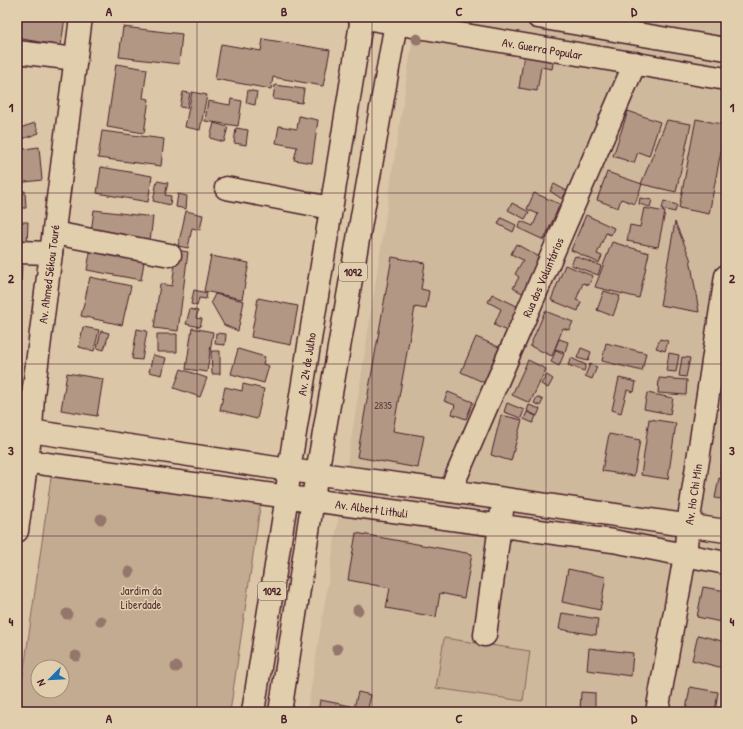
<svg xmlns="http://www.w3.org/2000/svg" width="743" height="729" viewBox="0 0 743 729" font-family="'Patrick Hand',sans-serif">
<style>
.built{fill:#cfb99c}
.green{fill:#c3ab92;stroke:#86655e;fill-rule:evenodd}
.building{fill:#b29884;stroke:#4a1f2b}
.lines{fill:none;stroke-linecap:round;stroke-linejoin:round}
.minor-casing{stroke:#4a1f2b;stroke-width:25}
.major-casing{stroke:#4a1f2b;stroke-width:25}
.minor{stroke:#e1ceac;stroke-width:22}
.major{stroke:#e1ceac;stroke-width:22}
.tree{fill:#95766b}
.grid{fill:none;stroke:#4a1f2b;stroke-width:1;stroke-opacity:0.55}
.labels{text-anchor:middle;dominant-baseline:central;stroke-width:3;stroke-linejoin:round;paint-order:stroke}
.number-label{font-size:10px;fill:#643d41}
.shield{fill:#e1ceac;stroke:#775452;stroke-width:1}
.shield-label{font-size:11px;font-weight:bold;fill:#4a1f2b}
.street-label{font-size:12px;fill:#4a1f2b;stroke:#e1ceac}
.park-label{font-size:12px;fill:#5c343a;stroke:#e1ceac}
.neatline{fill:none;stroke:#4a1f2b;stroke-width:1.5}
.grid-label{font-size:13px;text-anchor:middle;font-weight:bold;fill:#4a1f2b}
</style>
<rect width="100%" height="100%" fill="#dbc7a7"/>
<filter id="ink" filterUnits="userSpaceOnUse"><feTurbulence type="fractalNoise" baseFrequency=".025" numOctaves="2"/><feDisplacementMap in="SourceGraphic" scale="8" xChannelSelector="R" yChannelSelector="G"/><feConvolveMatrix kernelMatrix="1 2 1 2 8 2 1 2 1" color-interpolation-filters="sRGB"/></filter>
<g filter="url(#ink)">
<path class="built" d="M416 17H726V712H307L360 384Z"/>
<path class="green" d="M53 463 262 494 230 712H18ZM38 667H62V691H38Z
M444 638 530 651 523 701 436 688Z"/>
<path class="building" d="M17 17H65L61 46 17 38Z
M123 27 182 34 179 64 119 57Z
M263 39 330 50 323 86 273 77 271 89 215 79 221 44 261 51Z
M524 54 554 58 552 69 541 67 537 91 519 88Z
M116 64 147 69 143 98 149 99 144 133 107 127Z
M275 85 304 89 302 103 273 99Z
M248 90 257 92 255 105 246 103Z
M183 92 190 93 187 108 180 107Z
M192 92 207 95 200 130 185 127Z
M231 99 242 101 238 126 205 121 208 101 230 105Z
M628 111 660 122 649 156 638 152 634 163 613 156Z
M299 116 318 120 312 163 294 160 297 147 276 143 279 126 297 129Z
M696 119 726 125 709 214 679 208Z
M667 120 691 124 676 192 641 184Z
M35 123 39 133 17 141V129Z
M214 123 228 127 224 142 210 138Z
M236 128 248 130 246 145 234 143Z
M102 131 164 139 161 166 98 158Z
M39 147 42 180 17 183V150Z
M101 167 152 176 148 202 97 193Z
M607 172 642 184 635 204 621 199 618 208 597 200Z
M157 181 168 183 165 195 171 196 170 205 153 201Z
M554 184 567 191 562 199 550 191Z
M25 191 26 208H17V192Z
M534 193 560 204 544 240 518 228 521 221 533 226 538 214 527 209Z
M178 194 187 196 186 209 176 207Z
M640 198 652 200 650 207 639 204Z
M664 201 677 205 675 212 662 209Z
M512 203 529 212 525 219 508 210Z
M644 208 665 212 658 247 627 241 630 225 640 227Z
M94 210 153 217 150 241 91 233Z
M186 211 203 215 200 230 192 228 188 248 178 246Z
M586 215 614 228 611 235 606 233 597 254 602 256 599 263 571 250Z
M501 218 516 225 513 232 498 224Z
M17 222H28L27 248H17Z
M675 222 690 258 699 312 660 305Z
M612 242 649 253 639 298 595 287Z
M516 244 545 260 526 295 513 288 519 277 515 274 523 260 511 254Z
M91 247 145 256 141 280 87 270Z
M177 250 188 252 178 331 154 328 160 284 172 286Z
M211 256 249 263 242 299 204 291Z
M575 256 601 266 598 275 571 265Z
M392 257 425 263 421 289 429 291 426 309 415 307 393 431 424 436 418 468 357 457Z
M17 263H22L21 283H17Z
M565 265 593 276 589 285 583 283 576 300 581 302 578 311 551 300Z
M90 277 131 286 122 325 81 316Z
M194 290 207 293 206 299 199 298 197 306 191 304Z
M604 291 620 296 613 316 597 310Z
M215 294 244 301 238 331 224 325 211 302Z
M492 294 523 309 511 333 494 325 501 309 488 302Z
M258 298 298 306 291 345 251 337Z
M190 309 198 311 196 318 202 319 200 327 186 324Z
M545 311 573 322 569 330 563 328 552 356 530 346Z
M83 327 99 330 94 351 79 347Z
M192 328 213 332 207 372 186 369Z
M137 329 147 331 142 360 132 359Z
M101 331 109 333 104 350 97 348Z
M216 333 226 334 225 345 215 344Z
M157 334H177V352H157Z
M476 337 501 348 485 383 461 372Z
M559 339 568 342 565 352 555 349Z
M660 339 668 341 665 351 656 348Z
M606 343 646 353 642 371 602 361Z
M581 348 591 352 588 361 577 358Z
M238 349 265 357 263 364 269 366 264 383 231 374Z
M556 350 564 354 559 366 551 362Z
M211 351H220V374H212Z
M669 353 679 355 676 372 666 371Z
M153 355 166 358 162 375 149 372Z
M682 357 690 358 686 377 679 376Z
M571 358 586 365 584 371 568 365Z
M528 360 546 369 530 403 512 395Z
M590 364 597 367 592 379 585 376Z
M181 369 207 378 200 397 174 388Z
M67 373 103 379 97 416 61 410Z
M547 375 553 379 548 388 541 384Z
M619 378 636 382 634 392 627 390 621 413 612 410Z
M659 378 687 380 686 395 658 393Z
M243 384 264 389 257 419 220 410 225 387 242 391Z
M448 392 473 402 466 419 452 414 455 405 444 401Z
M647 393 673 398 670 414 644 409Z
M537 397 543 400 540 406 534 403Z
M507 403 524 410 521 418 504 412Z
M529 405 540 409 537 416 527 411Z
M527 412 536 416 533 423 524 419Z
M501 415 522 420 511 461 491 455Z
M649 419 676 423 668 479 641 475Z
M609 434 640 440 634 476 602 471Z
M721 464H726V474L720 473Z
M719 478 726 479V500L715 498Z
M356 533 472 554 464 598 440 593 436 617 386 608 390 588 348 580Z
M568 569 606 577 600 610 562 602Z
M703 587 726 591V623L697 617Z
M562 613 598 619 596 635 559 629Z
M698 635 726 642V655L723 668 692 660Z
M589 648 633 653 631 676 587 670Z
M690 687 718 692 715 712H694L686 710Z
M358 692 371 695 367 712H353Z
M581 692 595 693V712H580Z
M320 700 351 706 350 712H318Z"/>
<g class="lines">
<defs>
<g id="minor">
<path d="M17 52 76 59"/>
<path d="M226 188 331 208"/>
<path d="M54 233 170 255"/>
<path d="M17 252 51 253"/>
<path d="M17 429 289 470 450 491 726 531"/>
<path id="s1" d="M17 460 613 541 726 563"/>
<path id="s2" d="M450 491 635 63"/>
<path id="s3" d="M17 531 31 430 33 395 81 17"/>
<path d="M485 635 502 511"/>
<path id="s4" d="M657 712 685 556 688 525 726 276"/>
</g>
<g id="major">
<path id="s5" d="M359 17 726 79"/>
<path d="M538 17 726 49"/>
<path id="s6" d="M253 712 287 496 289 470 362 17"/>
<path d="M280 712 317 473 397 17"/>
</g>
</defs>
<use href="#minor" class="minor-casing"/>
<use href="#major" class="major-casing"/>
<use href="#minor" class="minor"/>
<use href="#major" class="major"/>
</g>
<g class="tree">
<circle cx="417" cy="39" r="5.5"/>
<circle cx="101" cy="519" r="5.5"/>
<circle cx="129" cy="572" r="5.5"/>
<circle cx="358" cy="610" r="5.5"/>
<circle cx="67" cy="614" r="5.5"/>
<circle cx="101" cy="621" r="5.5"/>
<circle cx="337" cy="649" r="5.5"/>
<circle cx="76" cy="656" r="5.5"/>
<circle cx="176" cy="667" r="5.5"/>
</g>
</g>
<path class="grid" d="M197 17V712M372 17V712M546 17V712M17 193H726M17 364H726M17 536H726"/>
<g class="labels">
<g class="number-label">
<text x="383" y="405">2835</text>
</g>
<g class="shield">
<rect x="339" y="263" width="28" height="18" rx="3"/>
<rect x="258" y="582" width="28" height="18" rx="3"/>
</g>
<g class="shield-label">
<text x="353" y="272">1092</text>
<text x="272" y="591">1092</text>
</g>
<g class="street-label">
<text stroke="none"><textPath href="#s5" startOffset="186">Av. Guerra Popular</textPath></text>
<text stroke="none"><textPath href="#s3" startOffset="259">Av. Ahmed Sékou Touré</textPath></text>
<text stroke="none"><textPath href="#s2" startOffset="233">Rua dos Voluntários</textPath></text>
<text stroke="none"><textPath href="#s6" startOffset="352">Av. 24 de Julho</textPath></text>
<text stroke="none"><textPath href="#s4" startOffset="221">Av. Ho Chi Min</textPath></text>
<text stroke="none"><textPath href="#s1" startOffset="358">Av. Albert Lithuli</textPath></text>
</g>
<g class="park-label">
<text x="141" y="590">Jardim da<tspan x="141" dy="14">Liberdade</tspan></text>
</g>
</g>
<rect width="743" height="729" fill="none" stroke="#e1ceac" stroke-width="44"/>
<g transform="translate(50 679) rotate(246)"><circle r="19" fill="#e1ceac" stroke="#a58878"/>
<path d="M0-3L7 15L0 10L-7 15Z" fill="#1f6fb2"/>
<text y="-6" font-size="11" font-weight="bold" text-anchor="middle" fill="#4a1f2b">N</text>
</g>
<rect x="22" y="22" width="699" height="685" class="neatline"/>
<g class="grid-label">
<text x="109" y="16">A</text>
<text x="284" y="16">B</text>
<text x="459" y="16">C</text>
<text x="634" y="16">D</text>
<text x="11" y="112">1</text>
<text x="732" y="112">1</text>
<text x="11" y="283">2</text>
<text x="732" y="283">2</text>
<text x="11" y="455">3</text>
<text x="732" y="455">3</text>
<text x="11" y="626">4</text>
<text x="732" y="626">4</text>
<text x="109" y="723">A</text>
<text x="284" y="723">B</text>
<text x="459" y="723">C</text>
<text x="634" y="723">D</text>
</g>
</svg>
